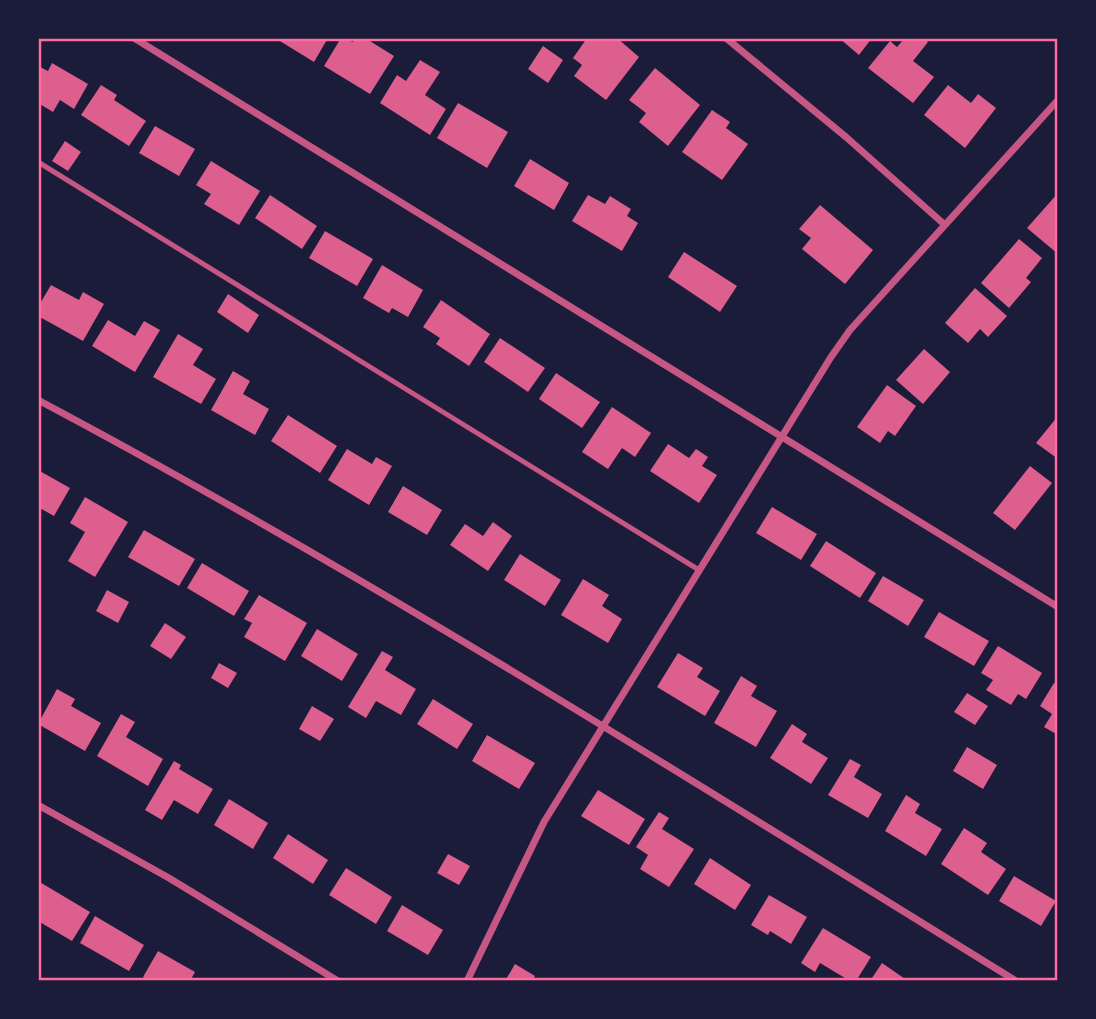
<svg xmlns="http://www.w3.org/2000/svg" width="1096" height="1019" viewBox="0 0 1096 1019" font-family="'Asap Condensed',sans-serif">
<style>
.building{fill:#dd5f8e}
.lines{fill:none;stroke-linecap:round;stroke-linejoin:round}
.service{stroke:#c65784;stroke-width:5}
.minor{stroke:#c65784;stroke-width:7}
.neatline{fill:none;stroke:#ff6b9d;stroke-width:2.5}
</style>
<rect width="100%" height="100%" fill="#1b1b3a"/>
<path class="building" d="M275 38H328L314 62Z
M341 38 353 42 355 38H365L394 56 370 94 324 66Z
M587 38H617L639 57 606 100 574 76 582 65 573 58Z
M839 38H872L859 55Z
M905 38H923L928 42 913 61 934 77 913 103 868 68 890 41 897 47Z
M543 46 563 60 548 83 528 69Z
M420 60 440 72 425 95 446 109 430 135 380 103 397 75 406 81Z
M52 63 88 84 74 109 60 100 53 112 38 103V66L48 71Z
M655 68 700 105 668 146 639 122 646 113 629 100Z
M101 85 117 95 114 100 146 121 129 146 81 115Z
M948 85 971 103 978 94 996 108 965 148 924 115Z
M458 103 508 132 487 168 437 138Z
M712 110 730 122 726 128 748 144 722 180 682 152Z
M155 126 195 149 179 176 139 153Z
M65 141 81 152 68 171 52 161Z
M530 159 569 183 554 210 514 186Z
M211 161 260 191 239 225 204 204 211 194 196 185Z
M1058 193V254L1027 228Z
M270 195 317 226 302 249 255 218Z
M588 195 605 204 610 196 631 209 627 216 638 223 622 251 572 221Z
M820 205 873 250 845 284 802 249 811 238 799 229Z
M325 231 373 259 357 286 309 258Z
M1019 239 1042 258 1026 278 1031 282 1009 308 981 283Z
M684 252 737 286 720 312 668 277Z
M382 265 423 290 408 317 392 308 389 313 363 298Z
M51 285 79 300 83 292 104 304 83 341 38 316V307Z
M975 288 1007 316 988 337 980 329 968 343 945 323Z
M228 294 259 315 248 333 217 312Z
M441 300 490 334 469 366 436 344 440 338 423 327Z
M108 320 135 336 144 321 160 330 135 372 92 346Z
M178 334 203 349 193 365 216 379 201 404 153 377Z
M500 338 545 368 528 392 484 362Z
M924 349 950 372 923 404 896 380Z
M233 371 250 381 243 394 269 409 255 435 211 410Z
M556 373 600 402 582 428 539 399Z
M887 385 916 406 895 436 888 431 880 443 857 427Z
M612 407 651 433 635 457 622 448 608 469 582 452Z
M288 415 337 446 320 473 271 441Z
M1058 416V459L1036 443Z
M668 444 689 458 696 449 708 457 702 466 717 475 699 503 650 471Z
M347 449 372 464 376 457 392 466 369 505 328 480Z
M1030 466 1052 483 1015 530 993 513Z
M38 470 70 488 54 516 38 507Z
M403 486 442 510 427 535 388 512Z
M85 497 128 522 95 577 68 561 85 532 70 523Z
M772 507 817 534 801 560 756 533Z
M493 522 512 536 488 571 450 545 465 524 483 536Z
M144 530 195 559 179 586 128 557Z
M826 541 876 573 860 598 810 566Z
M520 554 561 580 545 606 504 580Z
M202 563 249 591 234 616 187 588Z
M883 576 924 600 908 626 868 601Z
M583 579 609 595 602 606 622 619 608 643 561 615Z
M107 590 129 602 118 623 96 611Z
M259 595 307 623 285 661 244 637 252 623 244 619Z
M939 612 989 641 974 666 924 637Z
M165 623 186 637 171 659 150 646Z
M317 629 358 654 342 681 301 656Z
M998 646 1042 673 1026 699 1018 694 1011 705 986 690 993 680 981 673Z
M382 651 393 657 385 670 416 689 401 715 376 701 366 718 348 707Z
M678 653 703 668 697 677 720 691 705 716 657 687Z
M219 663 237 673 228 688 211 678Z
M741 676 757 686 751 696 777 711 756 747 714 723Z
M1054 683 1058 684V735L1044 727 1052 714 1040 706Z
M57 689 75 699 71 706 101 723 85 751 38 724Z
M967 693 988 706 975 725 954 712Z
M433 699 473 724 457 749 417 724Z
M312 706 334 719 320 741 299 729Z
M121 714 135 722 126 737 163 759 148 786 97 756Z
M792 724 807 734 802 742 828 758 811 784 770 758Z
M487 735 535 763 519 789 472 761Z
M967 747 997 765 983 789 953 771Z
M850 759 861 765 854 777 882 794 868 818 828 795Z
M174 761 181 765 179 769 213 789 198 814 174 800 162 820 145 810Z
M598 790 645 819 629 845 581 816Z
M906 795 920 804 915 813 942 829 926 856 885 831Z
M229 799 268 823 253 849 214 825Z
M659 812 669 818 662 829 694 849 669 887 640 869 648 855 636 847Z
M964 828 987 843 981 852 1006 869 988 895 941 864Z
M288 834 328 860 313 884 273 858Z
M448 854 470 866 459 885 437 873Z
M710 858 751 885 735 910 694 884Z
M346 868 392 897 376 924 329 895Z
M1014 876 1056 901 1041 926 999 901Z
M38 881 90 912 72 941 38 921Z
M769 895 807 917 791 944 770 931 768 935 751 925Z
M402 905 443 930 428 955 387 931Z
M95 916 144 945 129 971 80 943Z
M823 928 871 957 856 981H850L820 963 815 972 801 963Z
M158 951 195 972 190 981H149L143 977Z
M882 963 908 981H870Z
M515 964 535 976 532 981H505Z"/>
<g class="lines">
<path class="service" d="M38 162 699 570"/>
<path class="minor" d="M134 38 1058 607
M726 38 846 137 945 225
M38 400C373 578 693 782 1016 981
M38 805 169 878 338 981
M467 981 544 822 831 357 850 330 1058 100"/>
</g>
<rect width="1096" height="1019" fill="none" stroke="#1b1b3a" stroke-width="80"/>
<rect x="40" y="40" width="1016" height="939" class="neatline"/>
</svg>
